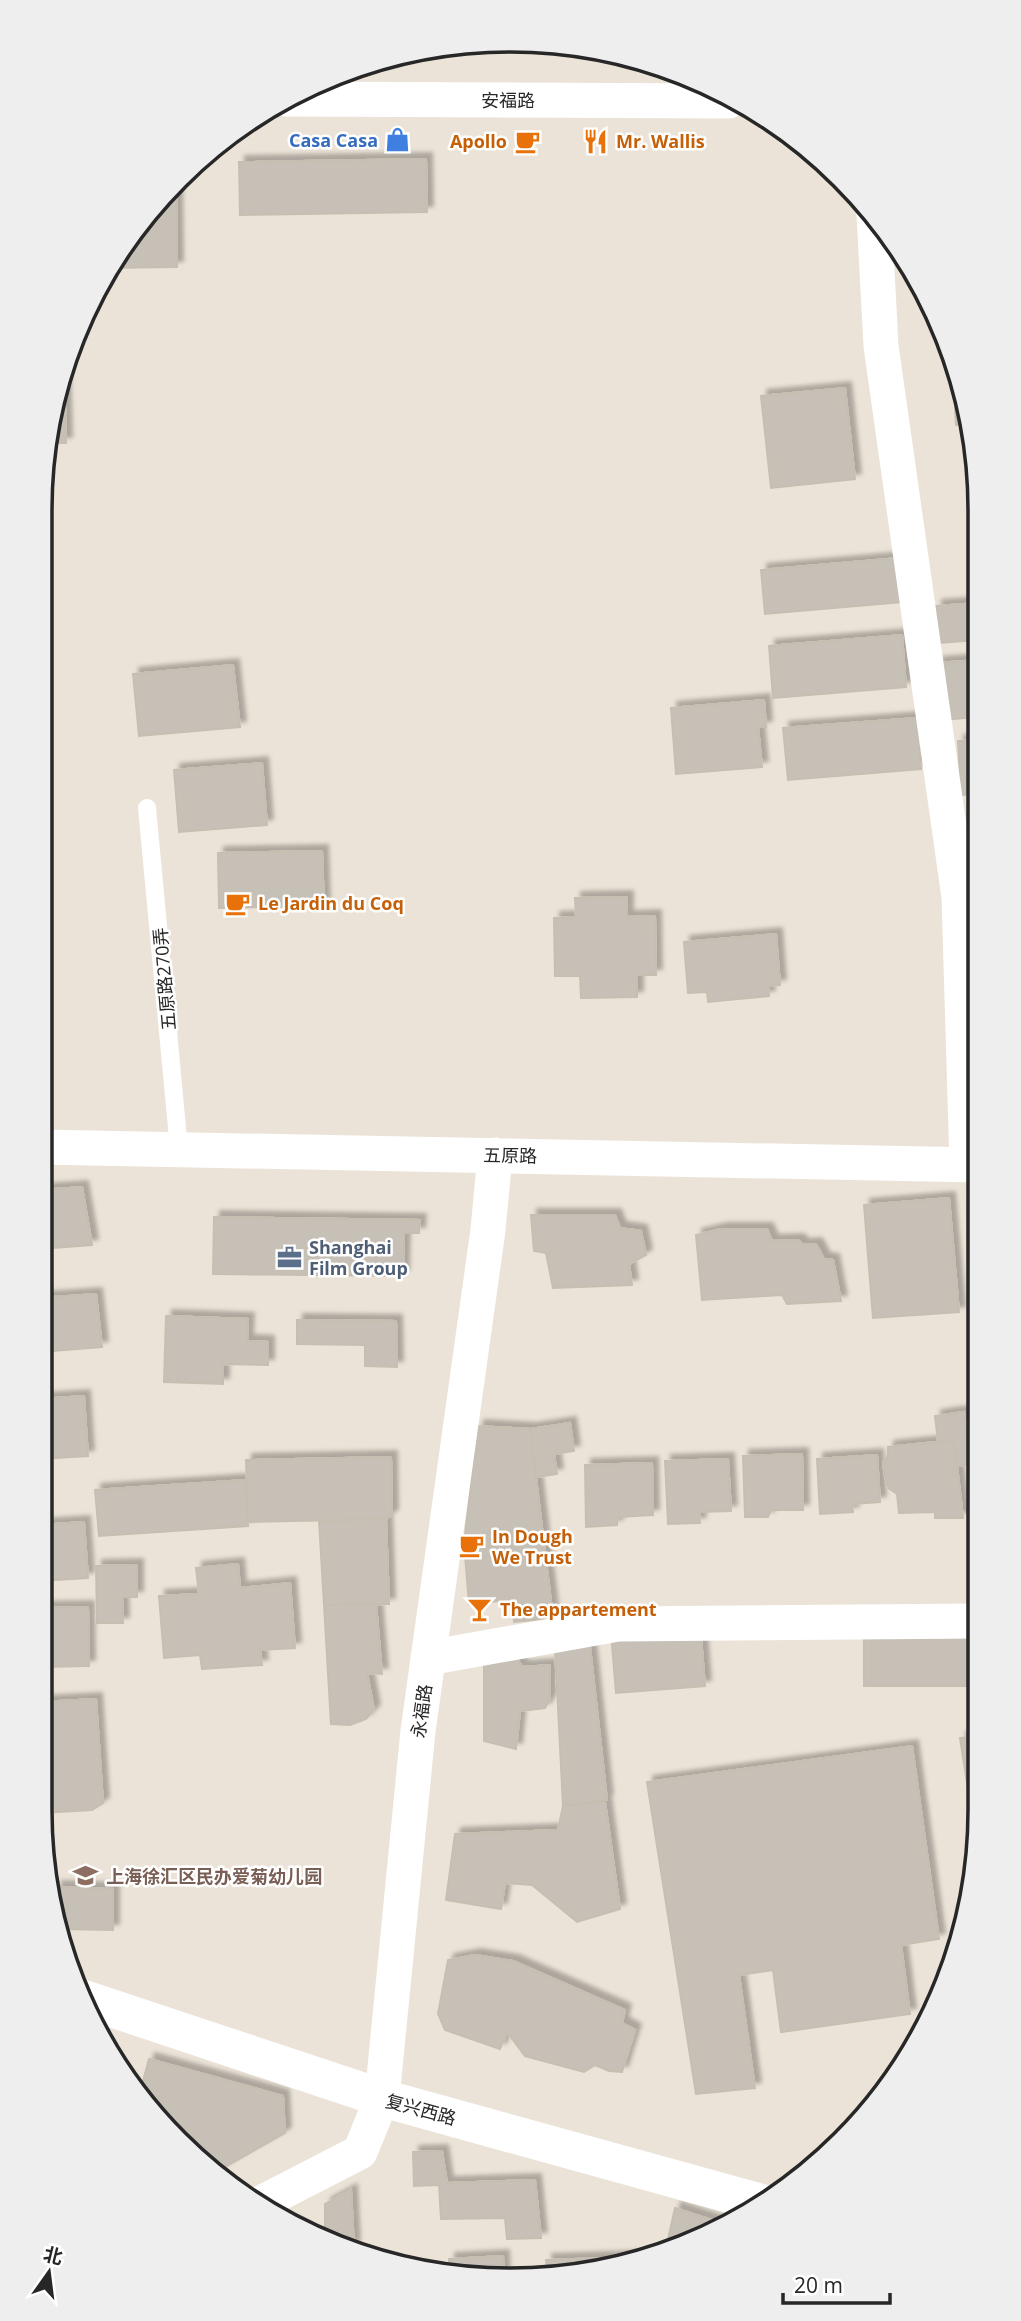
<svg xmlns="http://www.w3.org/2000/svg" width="1021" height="2321" viewBox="0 0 1021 2321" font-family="'Open Sans','Noto Sans SC',sans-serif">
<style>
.building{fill:#c6c0b7;stroke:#c6bfb1;stroke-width:2;filter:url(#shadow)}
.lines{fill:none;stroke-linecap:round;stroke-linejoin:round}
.service{stroke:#fff;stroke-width:18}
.minor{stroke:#fff;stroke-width:35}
.tertiary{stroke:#fff;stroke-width:38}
.labels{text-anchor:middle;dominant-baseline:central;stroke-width:5;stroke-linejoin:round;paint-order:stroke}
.street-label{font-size:18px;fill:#272727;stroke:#fff}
.shop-label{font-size:18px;font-weight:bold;fill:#366cbe;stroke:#fff;text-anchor:end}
.food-label{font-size:18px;font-weight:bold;fill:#c56008;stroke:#fff;text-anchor:start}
.service-label{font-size:18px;font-weight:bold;fill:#4e5e75;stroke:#fff;text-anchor:start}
.education-label{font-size:18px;font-weight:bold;fill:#785e54;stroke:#fff;text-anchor:start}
.rim{fill:none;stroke:#272727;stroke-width:3.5}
</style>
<defs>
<filter id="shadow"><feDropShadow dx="6" dy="-6" stdDeviation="2" flood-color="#0004"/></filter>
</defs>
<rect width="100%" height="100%" fill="#ebe3d7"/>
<path class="building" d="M480 41 521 43V51L417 52Z
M426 159 427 212 240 215 239 162Z
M176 183 177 267 108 268 157 200Z
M952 355 970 424 956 425Z
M64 367 66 443H51Z
M845 388 855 479 771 488 761 396Z
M898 558 902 602 765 614 761 570Z
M977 603V640L939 643 936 606Z
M902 635 906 687 773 698 769 646Z
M977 660V717L941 720 937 663Z
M233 665 240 727 139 736 133 674Z
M764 700 766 727H758L762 767 676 774 671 708Z
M916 718 921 769 788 780 783 728Z
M978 740V794L961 795 958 741Z
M262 763 267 825 179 832 174 770Z
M322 851 324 906 219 908 218 853Z
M627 897V917L655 916 656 975H637V997L581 998 580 976H555L554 918 576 917 575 898Z
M776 934 780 985 768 986 769 996 708 1002 707 992 688 993 684 942Z
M82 1187 92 1245 40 1249V1190Z
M949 1198 959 1312 873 1318 864 1205Z
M531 1215H615L620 1228 641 1231 646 1255 629 1264 632 1285 553 1288 546 1253 534 1251Z
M214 1217 420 1220 419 1233H404L403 1276 213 1274Z
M976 1225H979V1285L973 1276 970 1267Z
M721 1229H767L772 1241 798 1240 803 1245 816 1244 824 1259 833 1260 841 1301 787 1304 782 1295 702 1300 696 1235Z
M96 1294 102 1347 40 1352V1298Z
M166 1316 248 1319 247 1341 268 1342V1365L223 1364V1384L164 1382Z
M297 1320 396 1321 397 1367 365 1366V1345L297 1344Z
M84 1396 88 1456 40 1459V1399Z
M964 1412 971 1464 957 1466 954 1440 938 1442 935 1416Z
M570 1423 574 1451 554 1454 557 1474 536 1477 530 1429Z
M478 1426 530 1429 553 1618 514 1622 512 1600 469 1604 464 1543Z
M954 1440 963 1518H935V1512L899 1513 897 1494 888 1488 885 1476 883 1463 888 1455V1447Z
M802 1454 803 1510H771L768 1517H745L743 1456Z
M877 1455 880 1502 852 1504 853 1512 820 1514 817 1459Z
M391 1457 392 1515 386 1519 248 1522 246 1460Z
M728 1459 731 1511 699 1512 700 1523 668 1524 665 1461Z
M652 1463 653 1515 618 1517 617 1525 586 1527 585 1465Z
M245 1480 248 1526 99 1536 95 1490Z
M386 1519 389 1604 324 1605 319 1521Z
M84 1522 88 1578 40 1581V1525Z
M238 1564 240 1588 290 1583 295 1648 260 1650 262 1665 202 1669 200 1655 164 1658 159 1596 199 1594 196 1568Z
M137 1565V1597H122L123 1623H97L96 1566Z
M376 1604 382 1674 367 1673 374 1710 366 1719 350 1725 331 1724 324 1605Z
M88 1607 89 1666 40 1667V1608Z
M700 1625 705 1686 616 1693 611 1633Z
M864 1631H980V1686H864Z
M589 1638 607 1800 563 1806 555 1648Z
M518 1660 522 1667 550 1665V1699L545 1708 520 1711 516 1749 484 1741V1665Z
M96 1699 103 1803 92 1810 41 1813 40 1702Z
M981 1735V1794L969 1796 960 1738Z
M912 1746 939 1939 901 1945 910 2014 781 2032 773 1970 739 1975 755 2088 696 2094 647 1782Z
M605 1802 620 1909 577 1922 532 1885 505 1883 501 1909 446 1900 455 1834 558 1830 563 1806Z
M56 1887 113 1889V1930L60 1929 56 1905Z
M475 1955 513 1961 625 2010 622 2023 635 2030 622 2072 609 2071 595 2065 584 2072 525 2056 507 2032 500 2049 445 2030 438 2014 448 1960Z
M149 2059 283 2096 285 2133 218 2171 157 2120 139 2096Z
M442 2151 447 2183 535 2180 541 2238 507 2239 505 2218 441 2219 439 2185 414 2186 413 2152Z
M351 2190 354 2247 325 2236V2204Z
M675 2208 727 2225 666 2248Z
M503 2256 504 2280 449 2275V2259Z
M633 2257V2260L602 2272 548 2277 546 2260Z"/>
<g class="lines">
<path class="service" d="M147 808 179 1149"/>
<path class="minor" d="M287 99 729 101
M874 214 881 346 959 897 967 1165
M40 1147 979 1165
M428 1658 618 1624 980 1621
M259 2204 360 2152 382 2098 418 1731 488 1230 495 1155"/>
<path class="tertiary" d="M81 1998 382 2098 765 2204"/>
</g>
<defs>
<symbol id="shop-bare" viewBox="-9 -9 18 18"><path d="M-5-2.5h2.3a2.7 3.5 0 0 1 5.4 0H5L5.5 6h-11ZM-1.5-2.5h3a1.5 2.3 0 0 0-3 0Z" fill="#3f7fe0" stroke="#fff" stroke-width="2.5" paint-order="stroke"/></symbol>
<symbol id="cafe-bare" viewBox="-9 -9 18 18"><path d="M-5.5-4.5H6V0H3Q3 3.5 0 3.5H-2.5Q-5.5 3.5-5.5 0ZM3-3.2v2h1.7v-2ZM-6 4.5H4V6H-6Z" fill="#e8710a" stroke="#fff" stroke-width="2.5" paint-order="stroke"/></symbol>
<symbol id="restaurant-bare" viewBox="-9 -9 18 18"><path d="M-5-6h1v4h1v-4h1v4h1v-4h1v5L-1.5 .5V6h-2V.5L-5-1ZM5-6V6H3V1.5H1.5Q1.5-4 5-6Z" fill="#e8710a" stroke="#fff" stroke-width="2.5" paint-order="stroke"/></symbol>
<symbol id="office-bare" viewBox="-9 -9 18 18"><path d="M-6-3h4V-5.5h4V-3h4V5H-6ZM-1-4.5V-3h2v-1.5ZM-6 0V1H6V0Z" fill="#5c6f8a" stroke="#fff" stroke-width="2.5" paint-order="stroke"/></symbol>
<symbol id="bar-bare" viewBox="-9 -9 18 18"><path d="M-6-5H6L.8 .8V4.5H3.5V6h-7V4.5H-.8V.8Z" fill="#e8710a" stroke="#fff" stroke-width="2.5" paint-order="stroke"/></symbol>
<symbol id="school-bare" viewBox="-9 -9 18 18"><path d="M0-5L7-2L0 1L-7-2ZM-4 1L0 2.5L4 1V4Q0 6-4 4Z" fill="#8d6e63" stroke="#fff" stroke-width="2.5" paint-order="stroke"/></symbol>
</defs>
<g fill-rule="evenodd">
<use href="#shop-bare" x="380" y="122" width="35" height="35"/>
<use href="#cafe-bare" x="510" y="124" width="35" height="35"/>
<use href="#restaurant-bare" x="578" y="124" width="35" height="35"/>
<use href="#cafe-bare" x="220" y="886" width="35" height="35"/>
<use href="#office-bare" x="272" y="1240" width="35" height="35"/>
<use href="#cafe-bare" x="454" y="1528" width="35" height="35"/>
<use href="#bar-bare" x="462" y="1592" width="35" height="35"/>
<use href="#school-bare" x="68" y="1858" width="35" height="35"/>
</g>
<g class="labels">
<g class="street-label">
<text x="508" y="100">安福路</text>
<text transform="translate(164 979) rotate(-95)">五原路270弄</text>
<text transform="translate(510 1155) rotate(1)">五原路</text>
<text transform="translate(421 1711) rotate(-82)">永福路</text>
<text transform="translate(421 2109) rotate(15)">复兴西路</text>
</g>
<g class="shop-label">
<text x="378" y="140">Casa Casa</text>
</g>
<g class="food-label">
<text x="507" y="141" text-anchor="end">Apollo</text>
<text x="616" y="141">Mr. Wallis</text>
<text x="258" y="903">Le Jardin du Coq</text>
<text x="492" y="1536">In Dough<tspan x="492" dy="21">We Trust</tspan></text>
<text x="500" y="1609">The appartement</text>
</g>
<g class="service-label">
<text x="309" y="1247">Shanghai<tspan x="309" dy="21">Film Group</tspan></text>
</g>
<g class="education-label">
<text x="106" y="1876">上海徐汇区民办爱菊幼儿园</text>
</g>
</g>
<path d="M0 0H1021V2321H0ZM510 52H510A458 458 0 0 1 968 510V1810A458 458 0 0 1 510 2268H510A458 458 0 0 1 52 1810V510A458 458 0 0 1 510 52Z" fill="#eee" fill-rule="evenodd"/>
<path class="rim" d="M510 52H510A458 458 0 0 1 968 510V1810A458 458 0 0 1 510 2268H510A458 458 0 0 1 52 1810V510A458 458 0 0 1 510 52Z"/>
<g transform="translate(49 2272) rotate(14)" stroke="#ffffff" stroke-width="5" paint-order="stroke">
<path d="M0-5L12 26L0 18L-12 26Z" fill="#272727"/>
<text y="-10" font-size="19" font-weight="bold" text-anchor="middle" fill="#272727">北</text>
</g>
<path d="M783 2293v10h107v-10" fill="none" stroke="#272727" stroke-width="3.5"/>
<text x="794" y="2293" font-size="21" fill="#272727" stroke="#ffffff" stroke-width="5" paint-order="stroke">20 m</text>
</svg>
